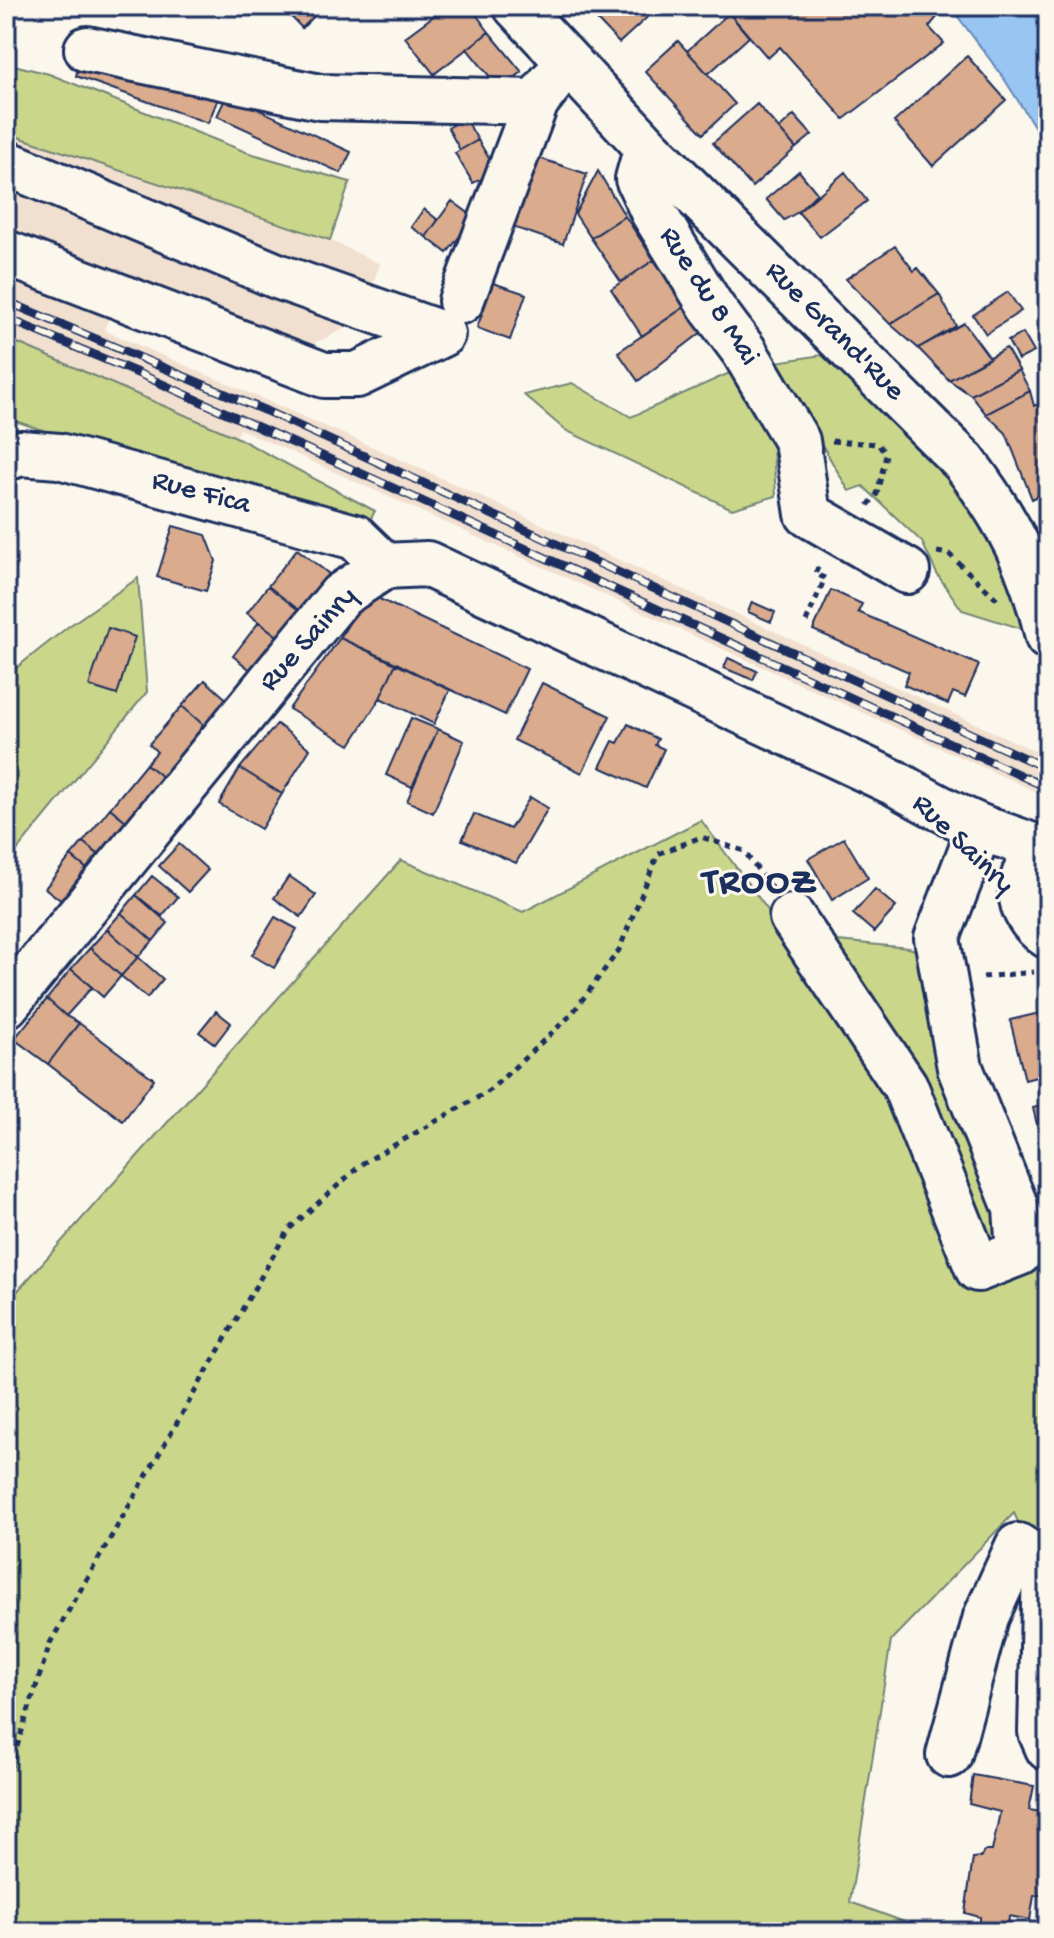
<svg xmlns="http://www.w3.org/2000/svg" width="1054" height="1938" viewBox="0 0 1054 1938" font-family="'Gochi Hand',sans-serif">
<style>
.built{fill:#f1e0cf}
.green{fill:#cad78b;stroke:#728374;stroke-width:2}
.water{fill:#98c5f2;stroke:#6689b7;stroke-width:2}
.building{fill:#daab8c;stroke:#1b2f5e;stroke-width:2}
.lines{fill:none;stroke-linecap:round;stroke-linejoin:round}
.minor-casing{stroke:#1b2f5e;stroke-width:50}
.major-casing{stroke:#1b2f5e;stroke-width:50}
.path{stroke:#1b2f5e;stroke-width:5;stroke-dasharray:6 6;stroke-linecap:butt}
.minor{stroke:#fbf7ec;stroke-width:44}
.major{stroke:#fbf7ec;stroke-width:44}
.rail-casing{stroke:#1b2f5e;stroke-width:9}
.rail{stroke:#fbf7ec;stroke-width:6;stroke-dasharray:18;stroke-linecap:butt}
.labels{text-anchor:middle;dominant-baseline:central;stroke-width:6;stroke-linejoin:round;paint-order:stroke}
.street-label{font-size:30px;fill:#1b2f5e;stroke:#fbf7ec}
.district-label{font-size:38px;font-weight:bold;letter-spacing:2px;fill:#1b2f5e;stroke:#fbf7ec}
</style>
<rect width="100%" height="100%" fill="#fbf7ec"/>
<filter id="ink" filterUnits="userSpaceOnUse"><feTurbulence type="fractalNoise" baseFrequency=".0125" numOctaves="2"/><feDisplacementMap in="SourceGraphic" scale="16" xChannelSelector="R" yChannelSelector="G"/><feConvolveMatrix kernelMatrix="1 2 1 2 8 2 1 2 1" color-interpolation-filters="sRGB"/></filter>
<g filter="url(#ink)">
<path class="built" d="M6 133 330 240 380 264 364 307 346 328 292 354 114 306 104 330 380 450 1048 757V807L1038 803 1041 794 240 429 236 437 6 338Z"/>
<path class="green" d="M6 63 49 74 246 152 350 182 330 240 6 133Z
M6 338 236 437 375 511 369 522 175 474 6 418Z
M822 355 989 513 1026 630 962 610 937 574 922 542 863 486 849 491 822 445 799 426 772 434 776 496 732 509 565 430 524 395 572 383 631 417 743 367Z
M138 578 147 692 6 864V676L69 626Z
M701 820 787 936 909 948 964 967 1002 1225 1048 1212V1588L1014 1513 891 1640 850 1902 932 1932H6V1304L401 860 523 912Z"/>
<path class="water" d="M950 6H1048V148L1003 77Z"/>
<path class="building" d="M281 6H325L302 28Z
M447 6H470L489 32 434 74 405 37Z
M584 6H646L652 13 619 43Z
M723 6H946L929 27 944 43 844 119 780 47 768 58Z
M729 13 749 37 708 74 687 51Z
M489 32 522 72 500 89 467 49Z
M678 41 735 104 703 134 645 71Z
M81 56 218 99 208 123 76 76Z
M967 56 1006 100 933 166 894 122Z
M227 95 351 152 341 173 217 116Z
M757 104 796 148 752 187 713 143Z
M794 115 812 135 796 148 779 129Z
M465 118 478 140 460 150 448 128Z
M478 140 493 165 484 178 473 183 455 153Z
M533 156 587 174 563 244 510 226Z
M598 171 625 216 591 238 575 214Z
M799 171 817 193 798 212 784 220 766 199Z
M845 172 867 201 820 237 798 212Z
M452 201 474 217 447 253 426 237Z
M424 209 438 220 426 237 411 227Z
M625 216 654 260 621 282 591 238Z
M895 246 914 271 918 268 939 294 890 324 846 279Z
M654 260 686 306 642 336 611 289Z
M493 283 526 294 510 340 477 328Z
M1008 292 1021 311 986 334 973 315Z
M939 294 956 326 918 348 890 324Z
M686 306 702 332 638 381 618 352Z
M964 323 990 358 949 380 918 348Z
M1023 333 1034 352 1018 360 1008 341Z
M1006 348 1019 370 971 395 949 380Z
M1019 370 1030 391 986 414 971 395Z
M1030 391 1034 406 1048 400V491L1032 499 1006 433 986 414Z
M173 526 206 535 216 561 206 591 157 577Z
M297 549 329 574 300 611 268 586Z
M268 586 300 611 280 638 247 613Z
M831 590 862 604 858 612 979 665 965 697 953 692 948 704 904 685 909 672 813 630Z
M367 593 527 669 505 715 340 638Z
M752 602 775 612 771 622 748 612Z
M259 622 280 638 253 672 233 656Z
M108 628 135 637 117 695 89 686Z
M340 638 396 663 380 698 350 745 289 709Z
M728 658 757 671 753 680 724 668Z
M396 663 450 690 434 724 380 698Z
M205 680 232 704 209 730 182 706Z
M542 683 610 716 582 773 514 740Z
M182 706 209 730 167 781 146 764 157 752 149 744Z
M411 718 438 729 412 787 386 775Z
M277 724 310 749 282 794 240 768Z
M628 724 658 739 655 745 664 749 646 788 600 767 613 741 618 743Z
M438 729 464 741 433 813 407 801Z
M146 764 167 781 132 826 110 808Z
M240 768 282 794 261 829 219 804Z
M530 797 548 808 516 863 462 840 474 814 510 829Z
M110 808 132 826 104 859 83 842Z
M844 838 868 878 832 900 808 859Z
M83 842 104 859 92 873 71 856Z
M179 844 208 870 188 892 159 866Z
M71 856 92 873 67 905 45 888Z
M152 876 178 897 162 916 136 895Z
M289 876 316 895 301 917 274 898Z
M875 889 896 907 874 932 853 914Z
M136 895 168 923 153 941 121 913Z
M121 913 153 941 138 957 107 929Z
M275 917 297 929 274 968 252 955Z
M107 929 138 957 121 976 90 948Z
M90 948 121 976 103 997 71 969Z
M138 957 163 979 147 998 121 976Z
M71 969 92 987 66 1016 47 999Z
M47 999 66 1016 79 1023 48 1064 14 1039Z
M216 1011 231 1023 215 1044 199 1032Z
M1048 1011V1074L1025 1080 1010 1020Z
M79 1023 154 1079 123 1121 48 1064Z
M1048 1104V1170L1033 1108Z
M973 1775 1034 1786 1029 1810 1048 1813 1040 1869 1048 1875 1047 1894 1034 1896 1030 1920 1009 1916 1008 1929 999 1932H987L980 1924V1917L965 1913 973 1858 981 1857 984 1851H992L1000 1812 969 1804Z"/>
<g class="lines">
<defs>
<path id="minor" d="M87 49 320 97 536 102
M653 153 643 161 638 179 653 212 712 308 744 351 797 441 808 514 907 571
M6 163 277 276 442 334 357 375H324L6 253
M461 301 536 102 553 80
M6 458 21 453 59 456 355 537 385 566
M792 917 905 1086 978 1269 1019 1253 1016 1208 960 1068 937 938 972 848
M6 1005 341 595 385 566 427 564 895 783C924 800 953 816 985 829 1005 837 1025 841 1044 852
M949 1755 986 1617 1018 1546 1045 1564 1041 1732 1048 1748"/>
<path id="major" d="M516 6 653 153 964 462C1008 520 1032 566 1048 637
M1048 850C1010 871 1015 914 1048 936"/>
</defs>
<use href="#minor" class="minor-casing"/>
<use href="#major" class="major-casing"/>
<path class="path" d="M832 441 878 444 886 455 877 494 866 508
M937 552 949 554 997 599
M806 622 825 578 815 574 820 563
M983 977 1034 972
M6 1781 50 1643 288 1230 363 1163 489 1091 571 1015 619 950 658 854 701 837 744 851 772 889"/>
<use href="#minor" class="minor"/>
<use href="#major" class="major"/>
<defs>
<path id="rail" d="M6 301 266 411 1048 769
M6 318 140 374 378 481 1048 788"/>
</defs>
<use href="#rail" class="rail-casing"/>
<use href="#rail" class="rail"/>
</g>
</g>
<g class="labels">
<g class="street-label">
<text transform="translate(708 297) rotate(57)">Rue du 8 Mai</text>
<text transform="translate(834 332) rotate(45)">Rue Grand'Rue</text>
<text transform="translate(201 494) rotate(15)">Rue Fica</text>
<text transform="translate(309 640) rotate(-48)">Rue Sainry</text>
<text transform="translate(962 845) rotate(44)">Rue Sainry</text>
</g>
<g class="district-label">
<text x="760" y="884">TROOZ</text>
</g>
</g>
<rect width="1054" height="1938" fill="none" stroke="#fbf7ec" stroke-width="32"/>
<rect x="16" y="16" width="1022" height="1906" fill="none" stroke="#1b2f5e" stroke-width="3" filter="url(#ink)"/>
</svg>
